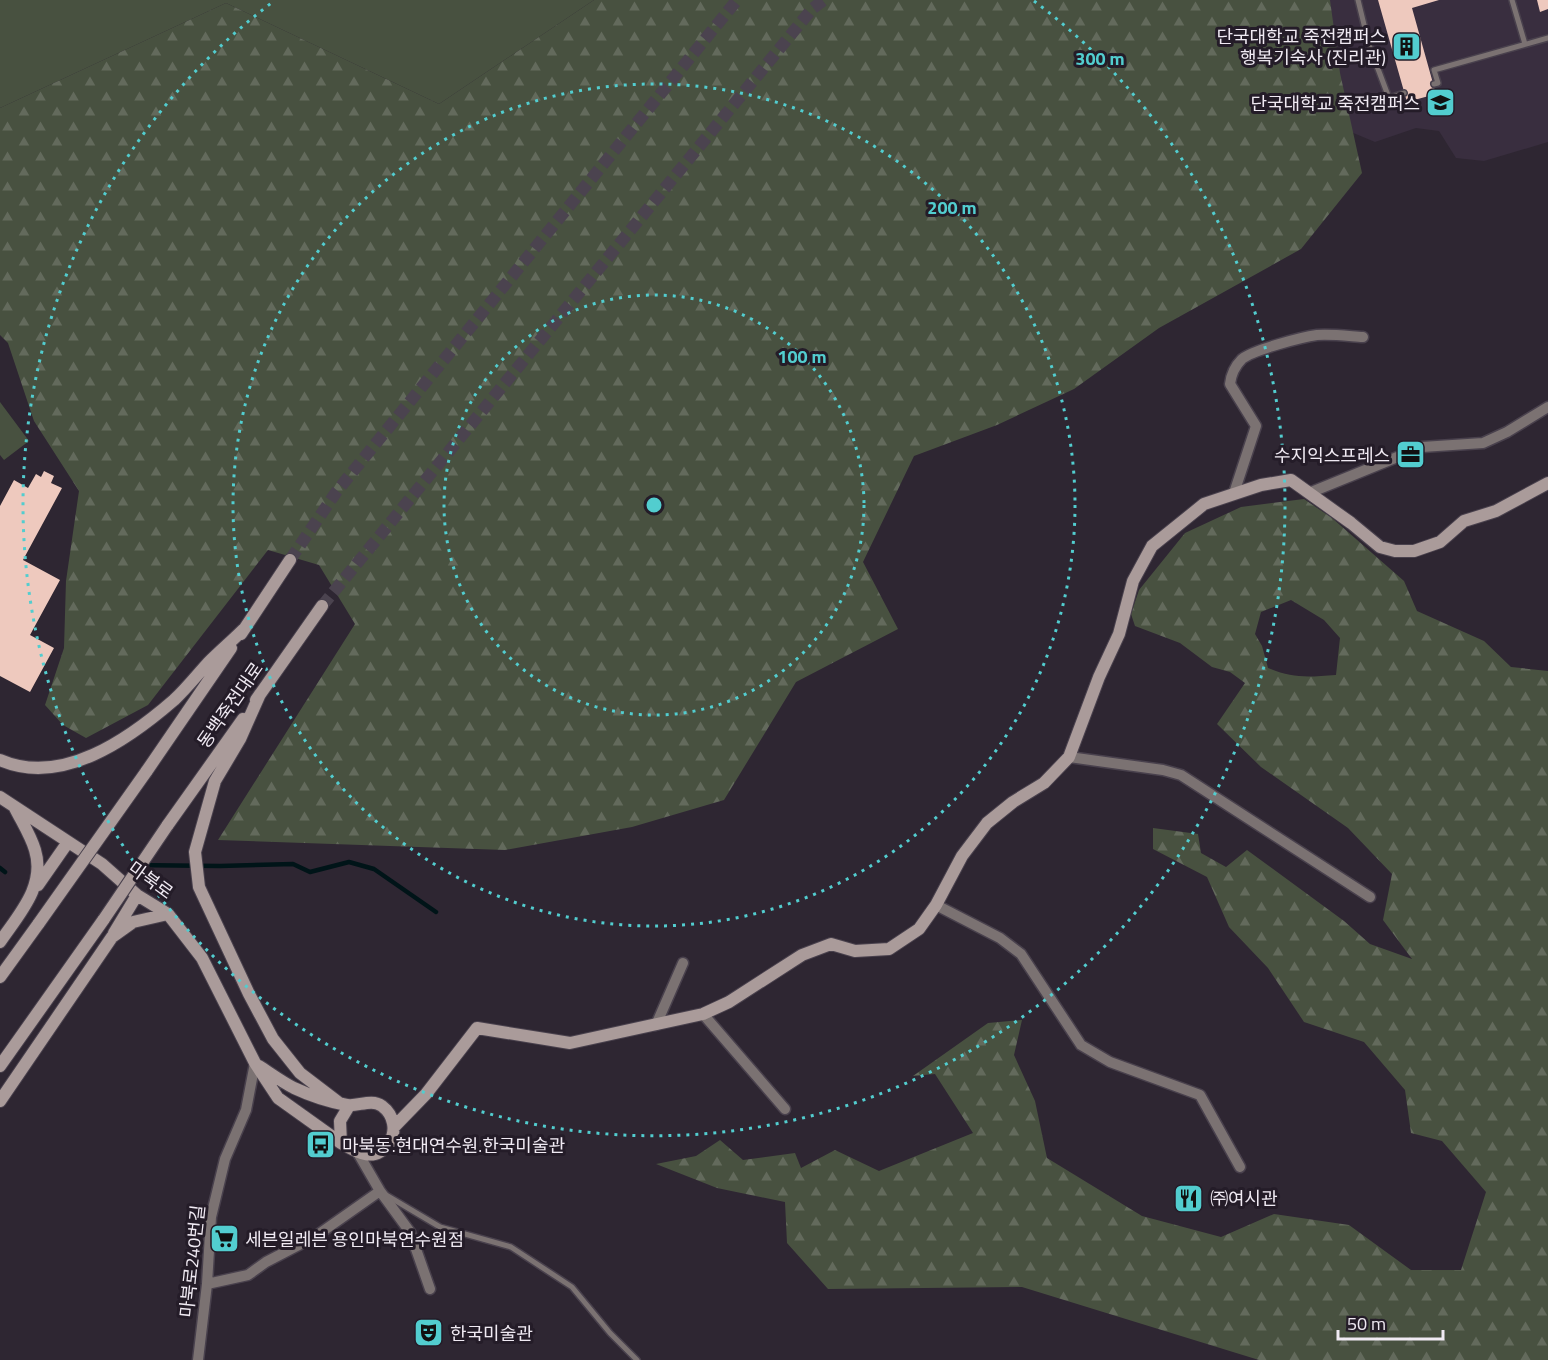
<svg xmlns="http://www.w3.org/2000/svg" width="1548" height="1360" viewBox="0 0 1548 1360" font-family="'Titillium Web','Noto Sans KR',sans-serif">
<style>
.built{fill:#392e3f}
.grass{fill:#485140}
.forest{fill:url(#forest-firs);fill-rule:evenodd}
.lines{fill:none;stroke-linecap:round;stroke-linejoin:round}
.stream{stroke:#001418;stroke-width:4.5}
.building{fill:#eec9be}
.secondary-tunnel{stroke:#4b434f;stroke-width:12;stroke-dasharray:12 6;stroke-linecap:butt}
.lane-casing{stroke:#49414d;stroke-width:8}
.street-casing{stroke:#49414d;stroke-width:13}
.secondary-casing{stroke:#49414d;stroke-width:14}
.lane{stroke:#7b7272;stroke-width:5}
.street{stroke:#7b7272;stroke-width:10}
.secondary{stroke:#aa9b9a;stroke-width:12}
.secondary-bridge-casing{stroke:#49414d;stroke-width:14;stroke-linecap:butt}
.secondary-bridge{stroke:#aa9b9a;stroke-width:12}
.ring{fill:none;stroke:#52cdcf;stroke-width:3;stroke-dasharray:3 6}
.labels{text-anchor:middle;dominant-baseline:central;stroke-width:6;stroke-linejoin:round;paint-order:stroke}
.poi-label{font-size:18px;fill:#f0eaf3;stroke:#241c28;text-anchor:start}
.street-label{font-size:18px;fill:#f0eaf3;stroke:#241c28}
.centre{fill:#52cdcf;stroke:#241c28;stroke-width:3}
.ring-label{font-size:18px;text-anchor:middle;font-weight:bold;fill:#52cdcf;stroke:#241c28;stroke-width:6;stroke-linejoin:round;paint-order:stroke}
</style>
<defs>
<pattern id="forest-firs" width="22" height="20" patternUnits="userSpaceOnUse" patternTransform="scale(1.5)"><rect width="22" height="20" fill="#485140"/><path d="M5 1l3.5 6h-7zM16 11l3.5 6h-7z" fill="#636a5c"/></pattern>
</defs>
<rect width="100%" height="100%" fill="#2e2632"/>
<path class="built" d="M1314 0H1548V142L1484 161 1456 158 1439 131 1416 128 1375 142 1339 127Z"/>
<path class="grass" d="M0 0H594L439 104 226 3 0 108Z
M0 402 29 441 4 460 0 455Z"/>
<path class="forest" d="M594 0H1330L1340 73 1362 173 1301 249 1159 328 1074 389 997 425 914 456 863 562 898 629 796 682 724 800 632 827 505 850 218 840 355 624 319 565 268 550 148 705 86 738 63 725 45 705 64 648 66 581 79 491 34 421 8 343 0 335V108L226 3 439 104Z
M1304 499 1332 518 1404 581 1417 611 1484 641 1511 667 1548 671V1360H1259L1022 1287 828 1289 787 1243 785 1202 717 1188 656 1164 696 1156 720 1140 743 1160 795 1153 801 1168 835 1150 879 1171 973 1133 935 1074 913 1076 988 1023 1022 1020 1014 1055 1035 1101 1047 1158 1142 1216 1221 1237 1274 1214 1349 1225 1411 1270H1461L1486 1192 1442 1141 1411 1133 1405 1090 1364 1042 1304 1022 1268 968 1229 927 1207 877 1153 849V828L1198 834 1201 853 1226 867 1247 850 1344 921 1370 944 1412 959 1383 920 1392 874 1348 828 1261 767 1217 724 1245 683 1230 672 1212 667 1180 643 1135 626 1131 614 1139 590 1185 533 1241 507ZM1291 600 1324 620 1340 638 1336 675C1309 677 1293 679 1268 668L1262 646 1255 634 1261 612Z"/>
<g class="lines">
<path class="stream" d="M132 865 220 866 293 864 310 872 349 862 374 869 436 912
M0 868 5 872"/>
</g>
<path class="building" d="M1378 0H1439L1412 8 1436 94 1407 102Z
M1537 0H1548V9L1540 12Z
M44 471 54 476 51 483 62 488 23 560 60 580 30 635 54 648 30 692 0 676V506L14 480 28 488 36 474 41 477Z"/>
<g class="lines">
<path class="secondary-tunnel" d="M290 560 337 491 737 0
M322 606 812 9 824 0"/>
<defs>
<path id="lane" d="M1358 0 1369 45 1389 98 1404 93
M1512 0 1525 44
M1434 84 1438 83 1434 70 1548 38
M386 1195 440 1227 511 1247 572 1287 610 1333 637 1360"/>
<path id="street" d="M1234 493 1256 426 1230 384C1231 375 1235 366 1242 359 1253 350 1302 337 1317 335 1332 334 1348 336 1363 337
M1309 493 1422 447 1483 443 1507 432 1548 407
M1069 757 1163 770 1181 775 1370 897
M936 905 1000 938 1021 954 1081 1045 1110 1062 1200 1095 1240 1167
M703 1014 785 1109
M656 1025 683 963
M358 1153 380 1191 410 1232 430 1289
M207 1284 248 1275 266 1262 316 1236 380 1191
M198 1360 207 1284 211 1217 225 1159 246 1110 255 1063"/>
<path id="secondary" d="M241 634 290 560
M260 694 240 739 215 781 195 852 199 887 249 994 273 1039 300 1073 338 1102
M256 700 322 606
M0 760C62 787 129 739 174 700 186 689 197 675 208 663 220 651 233 640 245 628
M146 772 231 648
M0 797 102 864 137 895 168 914 202 958 255 1063 278 1098 341 1143
M167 826 243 719
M38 885 68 842
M114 933 137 895
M0 942C19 914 46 886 35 850 31 836 22 822 15 808
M0 977 39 923
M0 1066 104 919
M259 1066C270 1073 282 1082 294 1088 309 1095 330 1102 347 1105 358 1107 371 1098 382 1106 394 1115 397 1131 389 1143 375 1163 358 1153 341 1143L340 1121 349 1106
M0 1101 112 937 133 922 168 914
M394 1127 426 1094 477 1028 570 1043 703 1014 729 1002 802 955 831 944 855 951 889 949 919 929 936 905 962 856 987 823 1013 802 1044 783 1069 757 1099 677 1119 634 1133 581 1152 546 1204 504 1261 485 1291 480 1351 523 1380 547 1395 551H1414L1440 542 1464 521 1496 511 1548 483"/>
</defs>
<use href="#lane" class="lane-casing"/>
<use href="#street" class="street-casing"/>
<use href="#secondary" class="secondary-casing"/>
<use href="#lane" class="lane"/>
<use href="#street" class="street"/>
<use href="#secondary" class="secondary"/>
<defs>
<path id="secondary-bridge" d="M104 919 167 826
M39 923 146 772"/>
</defs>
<use href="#secondary-bridge" class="secondary-bridge-casing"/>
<use href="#secondary-bridge" class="secondary-bridge"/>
</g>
<g class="ring">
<circle cx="654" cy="505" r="210"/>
<circle cx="654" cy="505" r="421"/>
<path d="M1034 1A631 631 0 1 1 274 1"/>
</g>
<defs>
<symbol id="building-square" viewBox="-11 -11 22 22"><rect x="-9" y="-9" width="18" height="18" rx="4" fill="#52cdcf" stroke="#241c28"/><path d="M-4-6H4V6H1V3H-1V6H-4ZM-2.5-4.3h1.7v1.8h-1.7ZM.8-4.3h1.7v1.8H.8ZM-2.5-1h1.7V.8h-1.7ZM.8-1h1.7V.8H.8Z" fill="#111"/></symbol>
<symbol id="university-square" viewBox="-11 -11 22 22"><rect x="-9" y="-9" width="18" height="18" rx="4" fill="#52cdcf" stroke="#241c28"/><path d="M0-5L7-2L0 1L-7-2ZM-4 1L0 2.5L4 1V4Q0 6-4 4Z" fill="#111"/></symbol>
<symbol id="office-square" viewBox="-11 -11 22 22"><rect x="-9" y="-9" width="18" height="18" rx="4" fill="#52cdcf" stroke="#241c28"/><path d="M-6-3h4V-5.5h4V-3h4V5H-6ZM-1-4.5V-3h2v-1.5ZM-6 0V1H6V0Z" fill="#111"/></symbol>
<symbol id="bus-square" viewBox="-11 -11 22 22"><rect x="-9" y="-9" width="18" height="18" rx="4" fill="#52cdcf" stroke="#241c28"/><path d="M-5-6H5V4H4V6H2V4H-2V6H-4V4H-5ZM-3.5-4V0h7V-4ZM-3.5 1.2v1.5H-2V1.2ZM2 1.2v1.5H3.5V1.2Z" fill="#111"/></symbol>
<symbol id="restaurant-square" viewBox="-11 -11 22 22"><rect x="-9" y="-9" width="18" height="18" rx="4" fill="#52cdcf" stroke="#241c28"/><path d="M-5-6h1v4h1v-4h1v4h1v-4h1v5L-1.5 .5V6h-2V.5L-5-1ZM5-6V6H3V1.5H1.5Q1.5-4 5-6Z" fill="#111"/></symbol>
<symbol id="supermarket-square" viewBox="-11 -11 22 22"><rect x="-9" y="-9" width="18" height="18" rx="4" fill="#52cdcf" stroke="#241c28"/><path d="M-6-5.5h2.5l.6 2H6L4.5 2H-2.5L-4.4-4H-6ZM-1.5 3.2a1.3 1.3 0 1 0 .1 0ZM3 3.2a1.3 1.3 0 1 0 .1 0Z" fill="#111"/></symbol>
<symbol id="theatre-square" viewBox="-11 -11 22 22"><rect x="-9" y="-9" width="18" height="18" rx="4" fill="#52cdcf" stroke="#241c28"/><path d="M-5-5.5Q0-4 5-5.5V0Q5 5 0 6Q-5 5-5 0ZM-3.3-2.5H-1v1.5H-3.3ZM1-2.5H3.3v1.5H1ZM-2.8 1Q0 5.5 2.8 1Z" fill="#111"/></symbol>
</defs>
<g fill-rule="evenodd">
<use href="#building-square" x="1390" y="30" width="33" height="33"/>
<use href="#university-square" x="1424" y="86" width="33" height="33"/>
<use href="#office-square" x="1394" y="438" width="33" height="33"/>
<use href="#bus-square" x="304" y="1128" width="33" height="33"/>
<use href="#restaurant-square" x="1172" y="1182" width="33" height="33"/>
<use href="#supermarket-square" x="208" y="1222" width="33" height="33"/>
<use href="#theatre-square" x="412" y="1316" width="33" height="33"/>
</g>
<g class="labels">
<g class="poi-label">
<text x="1386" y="36" text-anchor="end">단국대학교 죽전캠퍼스<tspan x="1386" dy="21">행복기숙사 (진리관)</tspan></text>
<text x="1420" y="103" text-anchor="end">단국대학교 죽전캠퍼스</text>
<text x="1390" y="455" text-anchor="end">수지익스프레스</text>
<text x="342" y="1145">마북동.현대연수원.한국미술관</text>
<text x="1210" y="1198">㈜여시관</text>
<text x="245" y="1239">세븐일레븐 용인마북연수원점</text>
<text x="450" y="1333">한국미술관</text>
</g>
<g class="street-label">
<text transform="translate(230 705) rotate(-55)">동백죽전대로</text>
<text transform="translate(151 880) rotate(36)">마북로</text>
<text transform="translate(192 1261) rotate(-84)">마북로240번길</text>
</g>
</g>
<circle cx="654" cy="505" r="9" class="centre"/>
<g class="ring-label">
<text x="1100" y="65">300 m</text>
<text x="952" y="214">200 m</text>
<text x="802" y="363">100 m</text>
</g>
<path d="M1338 1330v9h105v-9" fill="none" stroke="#f0eaf3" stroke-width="3"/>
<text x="1347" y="1330" font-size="18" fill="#f0eaf3" stroke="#241c28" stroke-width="4.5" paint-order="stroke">50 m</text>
</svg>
